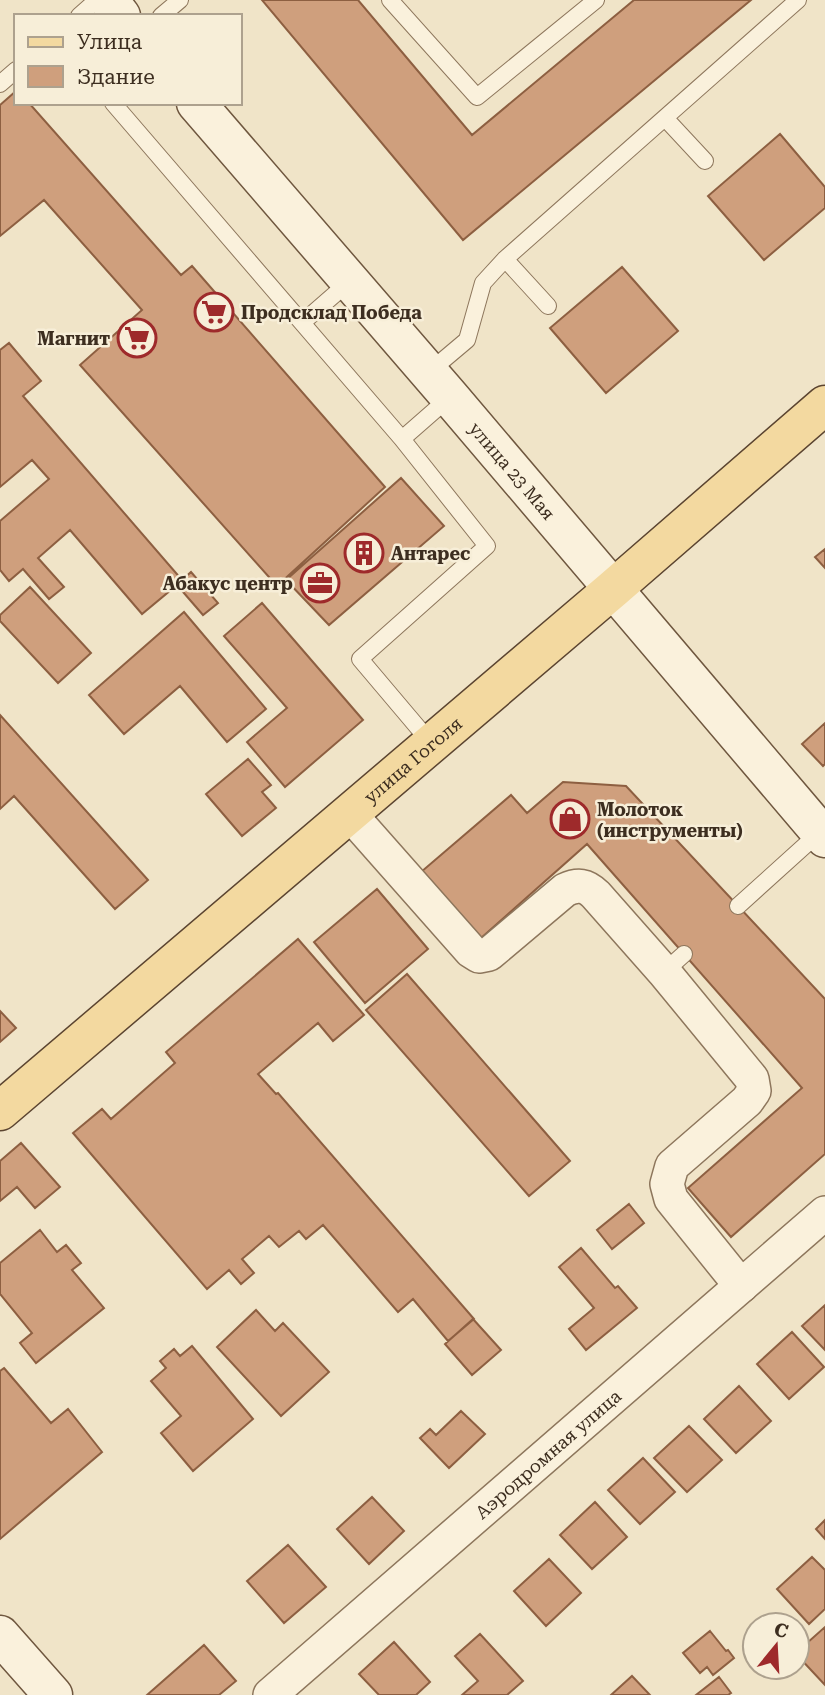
<svg xmlns="http://www.w3.org/2000/svg" width="825" height="1695" viewBox="0 0 825 1695" font-family="'Roboto Serif',serif">
<style>
.building{fill:#cf9f7d;stroke:#8d5f41;stroke-width:2}
.lines{fill:none;stroke-linecap:round;stroke-linejoin:round}
.service-casing{stroke:#8d765c;stroke-width:18}
.minor-casing{stroke:#8d765c;stroke-width:36}
.secondary-casing{stroke:#6f573f;stroke-width:41}
.primary-casing{stroke:#5b4430;stroke-width:41}
.service{stroke:#faf1dc;stroke-width:16}
.minor{stroke:#faf1dc;stroke-width:33}
.secondary{stroke:#faf1dc;stroke-width:38}
.primary{stroke:#f3d9a0;stroke-width:38}
.labels{text-anchor:middle;dominant-baseline:central;stroke-width:5;stroke-linejoin:round;paint-order:stroke}
.poi-label{font-size:18px;font-weight:bold;fill:#3d2e20;stroke:#f7eed8;text-anchor:start}
.street-label{font-size:18px;fill:#3d2e20;stroke:#f7eed8}
</style>
<rect width="100%" height="100%" fill="#f0e4c8"/>
<path class="building" d="M262 0H358L472 135 634 0H751L463 240Z
M16 91V103H29L181 275 192 266 385 487 277 586 80 365 142 310 44 200 0 236V105Z
M780 134 825 187V208L764 260 708 196Z
M622 267 678 331 606 393 550 328Z
M9 343 41 381 23 396 182 580 191 572 218 603 203 615 177 585 142 614 70 530 38 558 64 587 49 599 23 569 9 581 0 570V521L49 479 32 460 0 487V350Z
M401 478 444 526 329 625 286 580Z
M825 549V568L815 557Z
M30 587 91 653 58 683 0 621V615Z
M262 603 363 720 285 787 247 742 287 708 224 636Z
M184 612 266 709 227 742 180 686 124 734 89 695Z
M0 715 148 880 115 909 14 796 0 809Z
M825 723V764L823 766 802 744Z
M248 759 271 785 262 792 276 808 242 836 206 794Z
M563 782 626 786 825 999V1154L731 1237 688 1188 802 1088 587 844 480 939 421 872 511 795 527 813Z
M377 889 428 949 365 1003 314 942Z
M298 939 364 1015 333 1041 318 1023 258 1074 276 1094 278 1093 474 1319 448 1341 413 1299 398 1312 323 1225 306 1239 299 1231 279 1247 269 1236 242 1259 254 1273 241 1284 229 1270 207 1289 73 1133 102 1109 111 1119 175 1063 166 1052Z
M407 974 570 1161 529 1196 366 1010Z
M0 1011 16 1028 0 1042Z
M21 1143 60 1187 35 1208 17 1187 0 1201V1161Z
M629 1204 644 1223 612 1249 597 1230Z
M40 1230 57 1252 66 1245 81 1263 72 1270 104 1308 36 1363 20 1343 32 1333 0 1294V1263Z
M581 1248 615 1288 618 1286 637 1308 586 1350 569 1329 594 1308 559 1267Z
M825 1305V1350L802 1326Z
M256 1310 275 1331 283 1323 329 1372 281 1416 217 1347Z
M473 1319 501 1350 472 1375 445 1344Z
M792 1332 824 1367 789 1399 757 1364Z
M192 1346 253 1419 193 1471 161 1433 181 1416 151 1381 166 1368 160 1361 174 1349 180 1356Z
M4 1368 51 1423 68 1409 102 1452 0 1539V1371Z
M739 1386 771 1421 736 1453 704 1419Z
M461 1411 485 1434 449 1468 420 1438 430 1429 436 1435Z
M689 1426 722 1460 687 1492 654 1458Z
M643 1458 675 1492 640 1524 608 1490Z
M372 1497 404 1531 369 1564 337 1529Z
M595 1502 627 1537 592 1569 560 1535Z
M825 1520V1539L816 1529Z
M288 1545 326 1587 284 1623 247 1581Z
M812 1557 825 1570V1609L809 1624 777 1589Z
M549 1559 581 1593 546 1626 514 1591Z
M825 1627V1685L797 1655V1652Z
M710 1631 726 1651 728 1650 734 1658 713 1675 707 1667 700 1673 683 1653Z
M480 1634 523 1681 507 1695H462L478 1681 455 1656Z
M394 1642 430 1682 416 1695H379L359 1674Z
M204 1645 236 1681 219 1695H147Z
M632 1676 650 1695H611Z
M719 1677 731 1693 728 1695H696Z"/>
<g class="lines">
<defs>
<path id="service" d="M390 0 477 97 596 0
M79 16 97 0
M161 16 180 0
M0 84 16 70
M113 103 402 439 487 546 360 659 431 743
M665 118 705 161
M505 259 548 306
M303 322 350 281
M429 372 467 340 483 283 505 259 798 0
M402 439 450 397
M738 906 820 832
M664 972 684 954"/>
<g id="minor">
<path d="M349 813 471 951 479 956 489 954 565 890C578 884 586 885 596 895L664 972 752 1079 754 1091 747 1101 672 1166 667 1184 671 1199 741 1286"/>
<path id="s1" d="M270 1695 825 1213"/>
</g>
<g id="secondary">
<path d="M109 0 121 16"/>
<path id="s2" d="M196 103 450 397 825 838"/>
<path d="M0 1635 53 1695"/>
</g>
<g id="primary">
<path id="s3" d="M0 1111 613 589 825 405"/>
</g>
</defs>
<use href="#service" class="service-casing"/>
<use href="#minor" class="minor-casing"/>
<use href="#secondary" class="secondary-casing"/>
<use href="#primary" class="primary-casing"/>
<use href="#service" class="service"/>
<use href="#minor" class="minor"/>
<use href="#secondary" class="secondary"/>
<use href="#primary" class="primary"/>
</g>
<defs>
<symbol id="supermarket-ring" viewBox="-11 -11 22 22"><circle r="9.5" fill="#f7eed8" stroke="#9e2a2b" stroke-width="1.5"/><path d="M-6-5.5h2.5l.6 2H6L4.5 2H-2.5L-4.4-4H-6ZM-1.5 3.2a1.3 1.3 0 1 0 .1 0ZM3 3.2a1.3 1.3 0 1 0 .1 0Z" fill="#9e2a2b"/></symbol>
<symbol id="building-ring" viewBox="-11 -11 22 22"><circle r="9.5" fill="#f7eed8" stroke="#9e2a2b" stroke-width="1.5"/><path d="M-4-6H4V6H1V3H-1V6H-4ZM-2.5-4.3h1.7v1.8h-1.7ZM.8-4.3h1.7v1.8H.8ZM-2.5-1h1.7V.8h-1.7ZM.8-1h1.7V.8H.8Z" fill="#9e2a2b"/></symbol>
<symbol id="office-ring" viewBox="-11 -11 22 22"><circle r="9.5" fill="#f7eed8" stroke="#9e2a2b" stroke-width="1.5"/><path d="M-6-3h4V-5.5h4V-3h4V5H-6ZM-1-4.5V-3h2v-1.5ZM-6 0V1H6V0Z" fill="#9e2a2b"/></symbol>
<symbol id="shop-ring" viewBox="-11 -11 22 22"><circle r="9.5" fill="#f7eed8" stroke="#9e2a2b" stroke-width="1.5"/><path d="M-5-2.5h2.3a2.7 3.5 0 0 1 5.4 0H5L5.5 6h-11ZM-1.5-2.5h3a1.5 2.3 0 0 0-3 0Z" fill="#9e2a2b"/></symbol>
</defs>
<g fill-rule="evenodd">
<use href="#supermarket-ring" x="192" y="290" width="44" height="44"/>
<use href="#supermarket-ring" x="115" y="316" width="44" height="44"/>
<use href="#building-ring" x="342" y="531" width="44" height="44"/>
<use href="#office-ring" x="298" y="561" width="44" height="44"/>
<use href="#shop-ring" x="548" y="797" width="44" height="44"/>
</g>
<g class="labels">
<g class="poi-label">
<text x="241" y="312">Продсклад Победа</text>
<text x="110" y="338" text-anchor="end">Магнит</text>
<text x="391" y="553">Антарес</text>
<text x="293" y="583" text-anchor="end">Абакус центр</text>
<text x="597" y="809">Молоток<tspan x="597" dy="21">(инструменты)</tspan></text>
</g>
<g class="street-label">
<text stroke="none"><textPath href="#s2" startOffset="485">улица 23 Мая</textPath></text>
<text stroke="none"><textPath href="#s3" startOffset="542">улица Гоголя</textPath></text>
<text stroke="none"><textPath href="#s1" startOffset="368">Аэродромная улица</textPath></text>
</g>
</g>
<rect x="14" y="14" width="228" height="91" fill="#f7eed8" stroke="#ada18e" stroke-width="2"/>
<rect x="28" y="37" width="35" height="10" fill="#f3d9a0" stroke="#ada18e" stroke-width="2"/>
<text x="77" y="49" font-size="21" fill="#3d2e20">Улица</text>
<rect x="28" y="66" width="35" height="21" fill="#cf9f7d" stroke="#ada18e" stroke-width="2"/>
<text x="77" y="84" font-size="21" fill="#3d2e20">Здание</text>
<g transform="translate(776 1646) rotate(18)"><circle r="33" fill="#f7eed8" stroke="#ada18e" stroke-width="2"/>
<path d="M0-5L12 26L0 18L-12 26Z" fill="#9e2a2b"/>
<text y="-10" font-size="19" font-weight="bold" text-anchor="middle" fill="#3d2e20">С</text>
</g>
</svg>
